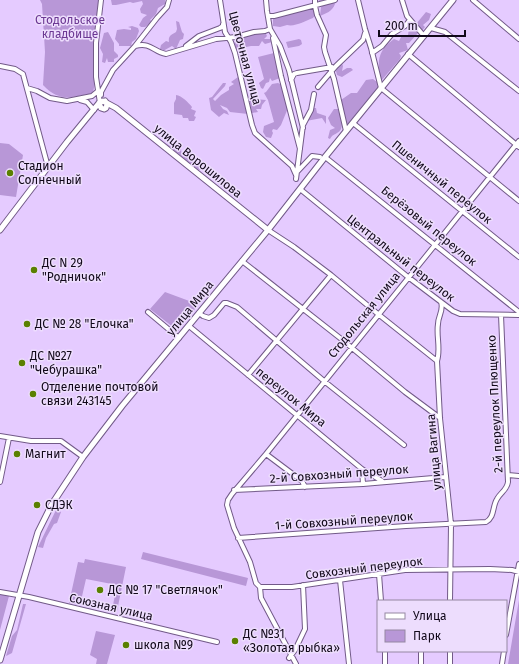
<svg xmlns="http://www.w3.org/2000/svg" width="519" height="664" viewBox="0 0 519 664" font-family="'Fira Sans',sans-serif">
<style>
.green{fill:#b897d7}
.lines{fill:none;stroke-linecap:round;stroke-linejoin:round}
.minor-casing{stroke:#725a88;stroke-width:6}
.major-casing{stroke:#725a88;stroke-width:7}
.minor{stroke:#fff;stroke-width:4}
.major{stroke:#fff;stroke-width:5}
.poi-dot{fill:#5a8000;stroke:#edddfd;stroke-width:1.5}
.labels{text-anchor:middle;dominant-baseline:central;stroke-width:3;stroke-linejoin:round;paint-order:stroke}
.park-label{font-size:12px;fill:#6c3893;stroke:#edddfd}
.street-label{font-size:12px;fill:#110819;stroke:#edddfd}
.poi-label{font-size:12px;fill:#110819;stroke:#edddfd;text-anchor:start}
</style>
<rect width="100%" height="100%" fill="#e5cbff"/>
<path class="green" d="M40 0H99L94 44 95 82 93 93C72 97 60 103 43 85L45 52 42 4Z
M111 0H165V4L158 8 156 14 150 20 153 22 145 27H141L139 25 143 18 147 15 141 13 140 9 143 4 142 1 133 3 130 2 116 5H112Z
M318 0H322L325 3 333 1 335 4C332 12 326 13 320 16L321 7 324 4Z
M310 8 314 10 315 15 313 18C305 21 295 27 287 25L280 27 273 26V19L278 16Z
M426 12 431 14 429 20 423 25 425 27 422 31 418 33 409 43H406L408 50 399 53 401 56 400 59 381 81C377 62 377 51 394 39L399 41 402 35H408L409 28H416V24Z
M176 21 179 22 182 32 184 34 183 39 180 40 176 49 172 46 163 51 160 49 161 45 166 41 169 42C168 36 171 35 176 32L177 29Z
M132 26 138 28 139 31 136 39 132 42 131 46H119V44L115 39 117 30 124 29 131 30V28L128 27Z
M108 32 114 43V51L118 55V57L114 59V62H108L107 58 105 63 102 62 103 54 100 48 104 33Z
M263 32 266 34 267 36 264 39H272V42L265 44 262 41 259 46H251L236 49 234 43 243 35Z
M299 39 301 40 302 44 299 46 288 48 286 42Z
M274 53 276 57 275 60 278 61 276 66 279 71 280 78 272 81 270 78 269 82 266 83 263 89 261 88 259 83 264 79 258 57Z
M341 61 343 66 342 71 347 68H351L353 70 342 77 337 75 336 71Z
M238 77 240 78 248 114 230 112 227 108 220 105 223 109 227 111 229 115 224 113 219 117 211 110 209 98 212 97 223 83H226L225 86 213 99 215 101 221 95 229 90V87L234 84 231 82Z
M373 79 377 82 378 87 347 125 345 122 341 100 351 93H357L366 80Z
M278 83 282 85 288 108 281 125 277 130 273 129 272 131 273 133 271 138 266 137 263 132 264 126 274 122 268 100 264 93 266 92 272 84Z
M176 95C182 96 188 102 192 107L191 109 196 111 194 116 196 117 194 121H189L188 118H183L182 115 174 114V103L176 99Z
M253 99 266 100 262 105 261 109H256L258 112 252 113 251 111 249 101Z
M314 108H316L317 113 326 116V124L322 118 306 121Z
M334 109H338C340 117 346 128 337 133 334 135 332 135 330 139L328 138 330 130 335 128 331 125 328 118Z
M162 141 175 149H181L182 156C192 159 195 154 201 164 204 170 202 164 203 170H199L196 168Z
M0 143 9 144 23 155 16 197 0 195Z
M165 292 192 302 195 309 178 331 150 309Z
M56 510 61 512 57 523 54 524 46 538 43 548 38 547Z
M143 552 248 578 246 586 141 559Z
M85 559 126 567 117 611 112 610 117 585 86 579 80 605 69 603 78 562 84 563Z
M0 594 9 596 0 630Z
M519 600V664H508Z
M23 604H26L12 653 6 656 12 636 17 630Z
M96 631 115 635 107 664H96L97 659 90 655Z"/>
<g class="lines">
<defs>
<path id="minor" d="M220 0 225 32 231 42 235 53 252 125 255 133 292 166 296 175
M266 0 267 11 270 29 280 46 289 70 303 128
M315 0V6L317 15 326 35 324 47 325 52 334 79 346 131
M358 0 365 29 371 48 381 88 519 201
M402 0 407 16 424 36
M473 0 519 39
M268 16H274L335 0
M431 28 445 32 519 91
M273 38 281 76 300 149
M135 46 157 18 167 7 169 0
M186 46 199 36 220 28 223 26V24
M372 53 382 46 392 34 405 26 410 20
M408 54 519 147
M0 66 15 69 23 74 48 167
M291 80 294 74 297 73 332 67
M318 87 336 66 363 40 365 33
M27 88 37 91 50 98 67 101 92 96 98 91
M101 95V92L113 70 135 46C152 42 153 52 166 54L216 39 236 37 254 32 265 31 270 29
M80 100 87 102 94 110
M100 103 96 77V43L101 0
M353 123 519 257
M325 157 519 312
M297 172 312 156 320 157
M296 179 303 125 311 110 314 94
M300 189 408 277 453 311 460 314 519 315
M268 230 294 247 331 275 378 314 437 361
M242 261 340 338 405 392 440 418
M441 302C444 310 438 316 438 324 436 336 441 349 437 361L440 418 451 524 450 601
M148 312 179 338
M199 313 203 316 209 318 214 315 224 303H227L237 307 324 381 404 445
M189 326 362 469 382 481
M248 375 331 275
M0 436 31 441H61L83 457
M266 454 302 481 305 487
M362 469 363 484
M508 475 519 476
M0 482 9 438
M234 490 363 484 445 477
M238 538 406 526 486 522C495 517 492 507 497 499 501 492 507 490 508 482L501 315
M379 574 381 601
M340 580 349 664
M260 587H292L405 570 490 569 512 570 519 572
M0 592 29 597 217 642
M506 635 519 564
M385 651V664
M421 651V664
M450 651V664
M289 658 295 650 305 629 303 585
M296 664 261 598 260 587 256 583 250 562 234 528 227 505 228 500 232 494 266 454 519 141
M502 664 504 651"/>
<path id="major" d="M105 101 107 104 106 108 104 109 101 108 99 103 103 101 116 108 268 230
M0 230 67 142 99 103
M0 660 38 532 52 504 83 457 122 406 268 230 325 157 453 0"/>
</defs>
<use href="#minor" class="minor-casing"/>
<use href="#major" class="major-casing"/>
<use href="#minor" class="minor"/>
<use href="#major" class="major"/>
</g>
<g class="poi-dot">
<circle cx="10" cy="173" r="4"/>
<circle cx="34" cy="270" r="4"/>
<circle cx="27" cy="324" r="4"/>
<circle cx="22" cy="363" r="4"/>
<circle cx="33" cy="394" r="4"/>
<circle cx="17" cy="454" r="4"/>
<circle cx="37" cy="505" r="4"/>
<circle cx="100" cy="590" r="4"/>
<circle cx="235" cy="641" r="4"/>
<circle cx="126" cy="645" r="4"/>
</g>
<g class="labels">
<g class="park-label">
<text x="70" y="20">Стодольское<tspan x="70" dy="14">кладбище</tspan></text>
</g>
<g class="street-label">
<text transform="translate(245 58) rotate(75)">Цветочная улица</text>
<text transform="translate(198 161) rotate(39)">улица Ворошилова</text>
<text transform="translate(442 182) rotate(39)">Пшеничный переулок</text>
<text transform="translate(429 226) rotate(39)">Берёзовый переулок</text>
<text transform="translate(401 258) rotate(38)">Центральный переулок</text>
<text transform="translate(190 308) rotate(-51)">улица Мира</text>
<text transform="translate(364 315) rotate(-51)">Стодольская улица</text>
<text transform="translate(291 397) rotate(39)">переулок Мира</text>
<text transform="translate(495 404) rotate(-93)">2-й переулок Плющенко</text>
<text transform="translate(434 452) rotate(-95)">улица Вагина</text>
<text transform="translate(339 474) rotate(-4)">2-й Совхозный переулок</text>
<text transform="translate(344 521) rotate(-4)">1-й Совхозный переулок</text>
<text transform="translate(364 568) rotate(-7)">Совхозный переулок</text>
<text transform="translate(111 607) rotate(13)">Союзная улица</text>
</g>
<g class="poi-label">
<text x="18" y="166">Стадион<tspan x="18" dy="14">Солнечный</tspan></text>
<text x="42" y="263">ДС N 29<tspan x="42" dy="14">"Родничок"</tspan></text>
<text x="35" y="324">ДС № 28 "Елочка"</text>
<text x="30" y="356">ДС №27<tspan x="30" dy="14">"Чебурашка"</tspan></text>
<text x="41" y="387">Отделение почтовой<tspan x="41" dy="14">связи 243145</tspan></text>
<text x="25" y="454">Магнит</text>
<text x="45" y="505">СДЭК</text>
<text x="108" y="590">ДС № 17 "Светлячок"</text>
<text x="243" y="634">ДС №31<tspan x="243" dy="14">«Золотая рыбка»</tspan></text>
<text x="134" y="645">школа №9</text>
</g>
</g>
<rect x="377" y="600" width="130" height="52" fill="#edddfd" stroke="#9588a2"/>
<rect x="385" y="613" width="20" height="6" fill="#ffffff" stroke="#9588a2"/>
<text x="413" y="620" font-size="12" fill="#110819">Улица</text>
<rect x="385" y="630" width="20" height="12" fill="#b897d7" stroke="#9588a2"/>
<text x="413" y="640" font-size="12" fill="#110819">Парк</text>
<path d="M379 30v6h86v-6" fill="none" stroke="#110819" stroke-width="2"/>
<text x="385" y="30" font-size="12" fill="#110819" stroke="#edddfd" stroke-width="3" paint-order="stroke">200 m</text>
</svg>
